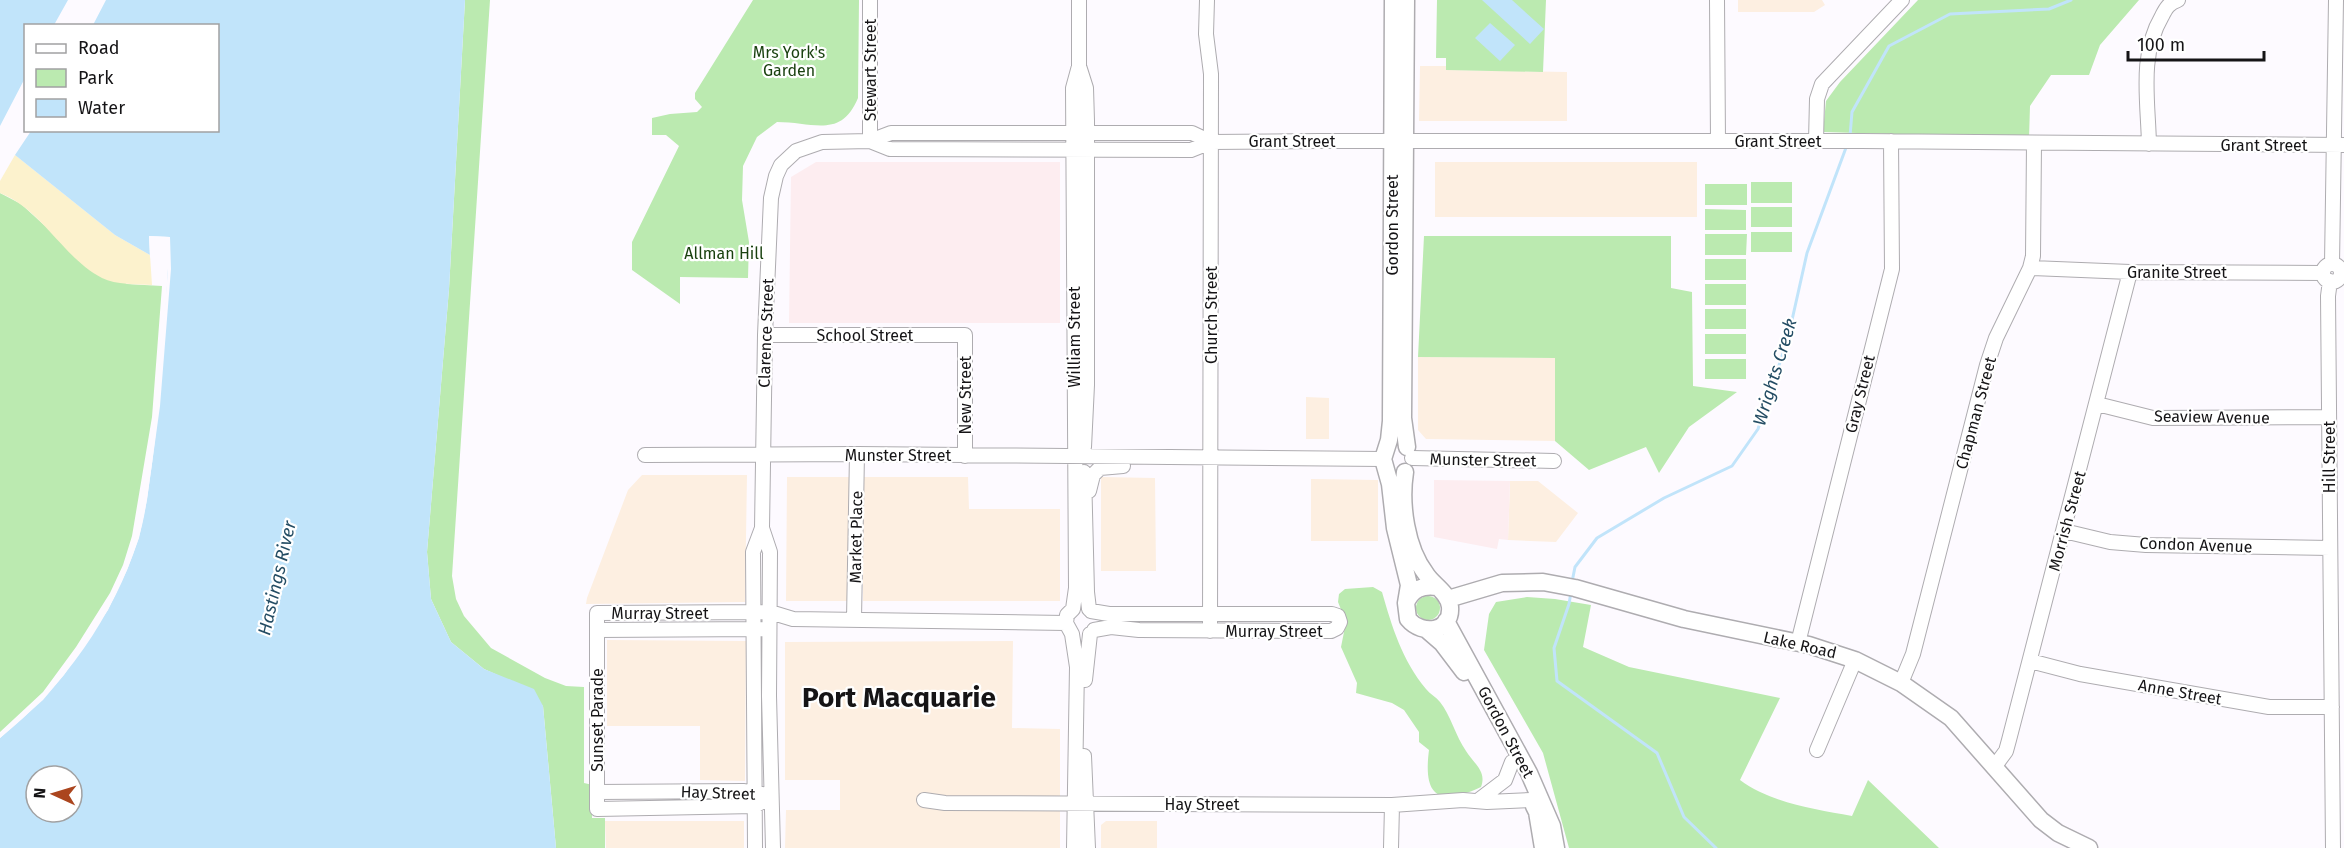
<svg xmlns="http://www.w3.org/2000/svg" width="2344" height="848" viewBox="0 0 2344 848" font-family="'Fira Sans',sans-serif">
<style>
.commercial{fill:#fdefe1}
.education{fill:#fdedf0}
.green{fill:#bbeab0}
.sand{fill:#fcf2cd}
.water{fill:#c1e4fa;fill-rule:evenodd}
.pier{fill:#fdfaff}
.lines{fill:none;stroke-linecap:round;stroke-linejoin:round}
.stream{stroke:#c1e4fa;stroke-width:3}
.minor-casing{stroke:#aeacb0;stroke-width:16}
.major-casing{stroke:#aeacb0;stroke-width:19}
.minor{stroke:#fff;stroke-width:14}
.major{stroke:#fff;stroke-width:16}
.labels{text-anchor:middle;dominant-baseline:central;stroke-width:4.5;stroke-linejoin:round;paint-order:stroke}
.park-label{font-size:16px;fill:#19410f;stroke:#fff}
.street-label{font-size:16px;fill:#151416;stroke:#fff}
.water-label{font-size:18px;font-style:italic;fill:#244d64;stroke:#fff}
.town-label{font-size:28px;font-weight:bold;fill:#151416;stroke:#fff}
</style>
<rect width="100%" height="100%" fill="#fdfaff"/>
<path class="commercial" d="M1738 0H1822L1825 5 1814 12H1738Z
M1420 66H1446V70L1567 72V121H1419Z
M1435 162H1697V217H1435Z
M1418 357 1555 358V441L1426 439 1418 430Z
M1306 397 1329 398V439H1306Z
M642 475H747L745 602 586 604 587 598 628 490Z
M787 477H852L851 601H786Z
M863 477H968L969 509H1060V601H863Z
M1101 477 1155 478 1156 571H1101Z
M1311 479 1378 480V541H1311Z
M1510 481H1538L1578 513 1556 542 1508 540Z
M607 640 746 641 745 781 700 780V726H607Z
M1013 641 1012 728 1060 729V848H785L786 810H840V780H785V642Z
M605 821H744V848H606Z
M1106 821H1157V848H1101V825Z"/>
<path class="education" d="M816 162H1060V323H789L791 177Z
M1434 480 1510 481 1508 540 1499 539 1497 549 1434 537Z"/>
<path class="green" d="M465 0H490L452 576 456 599 464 616 491 648 545 678 566 686 584 687V783L593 785 592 818H605V848H556L543 706 504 678 484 669 451 642 431 599 427 552 449 289Z
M753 0H859L858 98C841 139 813 122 777 122L757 137 743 166 742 200 749 242 748 278 680 277V304L632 270V242L679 146 666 135H652V118L670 114 697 112 702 107 695 99V93Z
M1437 0H1546L1543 72 1446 70V58H1436Z
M1918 0H2139L2100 45 2089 75H2051L2030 106 2029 138 1823 132 1826 101 1840 82Z
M1751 182H1792V203H1751Z
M1705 184H1747V205H1705Z
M0 193 21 204 44 225 127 284 162 286 152 417 132 536 123 565 110 593 76 647 43 692 0 732Z
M1751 207H1792V227H1751Z
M1705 209 1746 210V230H1705Z
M1751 232H1792V252H1751Z
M1705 234H1747L1746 255H1705Z
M1424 236H1671V288L1692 292 1693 386 1737 392 1689 427 1659 473 1646 447 1589 470 1555 441V358L1418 357Z
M1705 259H1746V280H1705Z
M1705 284H1746V305H1705Z
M1705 309H1746V329H1705Z
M1705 334H1746V354H1705Z
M1705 359H1746V379H1705Z
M1373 587 1382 592C1392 627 1402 660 1426 689 1430 694 1436 697 1440 702 1450 714 1456 737 1466 751 1474 764 1487 771 1481 787 1438 807 1423 796 1429 750L1419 742V732L1404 710 1392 703 1356 693 1357 683 1341 647 1346 622 1338 602 1339 594 1345 589Z
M1416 608a12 12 0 1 1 24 0a12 12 0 1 1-24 0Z
M1527 597 1555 599 1591 605 1583 647 1629 667 1780 698 1740 780C1771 803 1814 809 1852 816L1868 780 1939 848H1569L1543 753 1484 650 1489 614 1496 602Z"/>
<path class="sand" d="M15 155 115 235 150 255 152 285C137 284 116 285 102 278 62 257 43 210 0 193V181Z"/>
<path class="water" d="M0 0H68L54 25 26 26 25 78 0 126Z
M106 0H465L449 289 427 552 431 599 451 642 484 669 534 689 543 706 556 848H0V738C63 688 114 616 138 540 146 515 148 489 152 464 162 389 165 313 170 237L149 236 150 255 115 235 15 155 31 131 218 130V26L93 25ZM36 776H72V812H36Z
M1482 0H1512L1544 29 1530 44Z
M1490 23 1515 45 1500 61 1475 38Z"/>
<path class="pier" d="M149 236 170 237 171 269 160 406 147 500 139 538 127 570 108 610 64 675 43 700 0 738V734L41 698 62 673 106 609 124 569 136 537 144 499 157 406 168 269 167 240 152 239 153 255 150 258Z"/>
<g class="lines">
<path class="stream" d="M1850 136 1852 112 1889 46 1950 14 2049 9 2071 0
M1572 582 1575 567 1597 538 1664 498 1732 466 1758 429 1788 338 1807 253 1847 145
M1571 592 1569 604 1554 648 1557 681 1657 753 1684 817 1716 848"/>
<defs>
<path id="minor" d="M870 0V141
M1079 0V66L1086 88 1087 121V385L1084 447
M1207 0 1206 34 1211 74 1210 631
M1717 0 1718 141
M870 141 890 149 1191 150 1211 142 1320 141H1861L2344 145
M1816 141 1817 99 1822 84 1902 0
M2149 144C2148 100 2139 55 2162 16 2166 8 2169 3 2178 0
M2332 264 2336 0
M2323 273a9 9 0 1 1 18 0a9 9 0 1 1-18 0Z
M2030 268 2130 272 2323 273
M2330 281 2328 296 2333 848
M765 335H965V456
M2097 404 2153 418 2329 417
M645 455 857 454 1383 459
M1412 458 1554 461
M1084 472 1087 592 1089 609
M1089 491 1093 475 1100 468 1123 466
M2064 531 2110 542 2146 545 2330 548
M1091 611 1109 614H1332L1338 616 1340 622 1337 628 1331 631 1139 630 1111 627 1094 630
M854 619 857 454
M597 630 763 629
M1798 643 1892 269 1891 141
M2030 661 2080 674 2269 707H2332
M1085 680 1090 634
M1901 683 1913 654 1987 365 1996 338 2030 268 2033 256 2034 143
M1817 750 1855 660
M1084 756 1088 848
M1995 766 2006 751 2009 740 2130 272
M597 792 743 791 762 794
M771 796 755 806 597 809V613L770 612 793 619 1066 623
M1480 799 1505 780 1512 762
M924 800 945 803 1392 805 1463 800 1487 802 1531 800
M755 848 753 552 762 528
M773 848 769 696 770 552 762 528 765 335 771 198 776 176 781 165 796 151 822 142 870 141 891 133H1192L1211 142
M1074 848 1077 667 1072 634 1066 623 1067 615 1073 609 1076 588 1073 88 1079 66
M1391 848 1392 805"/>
<path id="major" d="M1393 0 1391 421 1389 440 1383 459 1390 484 1395 528 1409 585 1406 603
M1406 0 1403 418 1407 447
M1405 472C1400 504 1406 548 1426 574 1433 585 1449 593 1450 607 1452 632 1422 636 1408 619L1406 603C1412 589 1422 585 1437 587
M1448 599 1502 583 1543 582 1575 588 1684 619 1809 645 1855 660 1901 683 1951 718 2041 820 2058 833 2089 848
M1446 621 1529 773 1552 826 1556 848
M1427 630 1442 643 1464 672
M1534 806 1537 812 1543 848"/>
</defs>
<use href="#minor" class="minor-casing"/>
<use href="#major" class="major-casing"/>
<use href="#minor" class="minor"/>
<use href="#major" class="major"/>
</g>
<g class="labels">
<g class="park-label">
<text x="789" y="52">Mrs York's<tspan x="789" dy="18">Garden</tspan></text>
<text x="724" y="253">Allman Hill</text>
</g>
<g class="street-label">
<text transform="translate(870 70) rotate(-90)">Stewart Street</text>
<text x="1292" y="141">Grant Street</text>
<text x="1778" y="141">Grant Street</text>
<text x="2264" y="145">Grant Street</text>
<text transform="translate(1392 225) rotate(-90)">Gordon Street</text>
<text x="2177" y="272">Granite Street</text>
<text transform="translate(1211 315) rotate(-90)">Church Street</text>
<text transform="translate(766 333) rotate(-88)">Clarence Street</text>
<text x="865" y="335">School Street</text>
<text transform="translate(1074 337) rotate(-90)">William Street</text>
<text transform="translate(1860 394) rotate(-76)">Gray Street</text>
<text transform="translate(965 395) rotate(-90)">New Street</text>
<text transform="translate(1976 413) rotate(-75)">Chapman Street</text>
<text transform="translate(2212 417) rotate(1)">Seaview Avenue</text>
<text x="898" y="455">Munster Street</text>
<text transform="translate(2329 457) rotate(-90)">Hill Street</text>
<text transform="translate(1483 460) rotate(1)">Munster Street</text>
<text transform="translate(2067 521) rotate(-75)">Morrish Street</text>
<text transform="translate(856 537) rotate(-89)">Market Place</text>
<text transform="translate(2196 545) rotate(2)">Condon Avenue</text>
<text x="660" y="613">Murray Street</text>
<text x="1274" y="631">Murray Street</text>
<text transform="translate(1800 645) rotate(13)">Lake Road</text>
<text transform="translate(2180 692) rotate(10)">Anne Street</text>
<text transform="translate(597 720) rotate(-90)">Sunset Parade</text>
<text transform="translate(1506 732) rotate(62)">Gordon Street</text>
<text transform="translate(718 793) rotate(2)">Hay Street</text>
<text x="1202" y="804">Hay Street</text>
</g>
<g class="water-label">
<text transform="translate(1775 372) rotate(-73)">Wrights Creek</text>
<text transform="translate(277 578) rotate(-77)">Hastings River</text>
</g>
<g class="town-label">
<text x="899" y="697">Port Macquarie</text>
</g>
</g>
<rect x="24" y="24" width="195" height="108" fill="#ffffff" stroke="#a1a1a2" stroke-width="1.5"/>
<rect x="36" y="44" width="30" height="9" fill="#ffffff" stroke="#a1a1a2" stroke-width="1.5"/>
<text x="78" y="54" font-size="18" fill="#151416">Road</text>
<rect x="36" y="69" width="30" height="18" fill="#bbeab0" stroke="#a1a1a2" stroke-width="1.5"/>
<text x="78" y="84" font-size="18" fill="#151416">Park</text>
<rect x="36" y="99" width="30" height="18" fill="#c1e4fa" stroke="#a1a1a2" stroke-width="1.5"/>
<text x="78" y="114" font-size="18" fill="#151416">Water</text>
<g transform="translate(54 794) rotate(274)"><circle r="28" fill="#ffffff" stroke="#a1a1a2" stroke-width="1.5"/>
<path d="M0-4.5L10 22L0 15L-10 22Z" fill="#ab451e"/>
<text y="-9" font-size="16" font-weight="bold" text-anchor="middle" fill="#151416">N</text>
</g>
<path d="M2128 51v9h136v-9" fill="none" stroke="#151416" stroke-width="3"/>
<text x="2137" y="51" font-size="18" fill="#151416" stroke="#ffffff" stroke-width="4.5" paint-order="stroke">100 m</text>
</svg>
